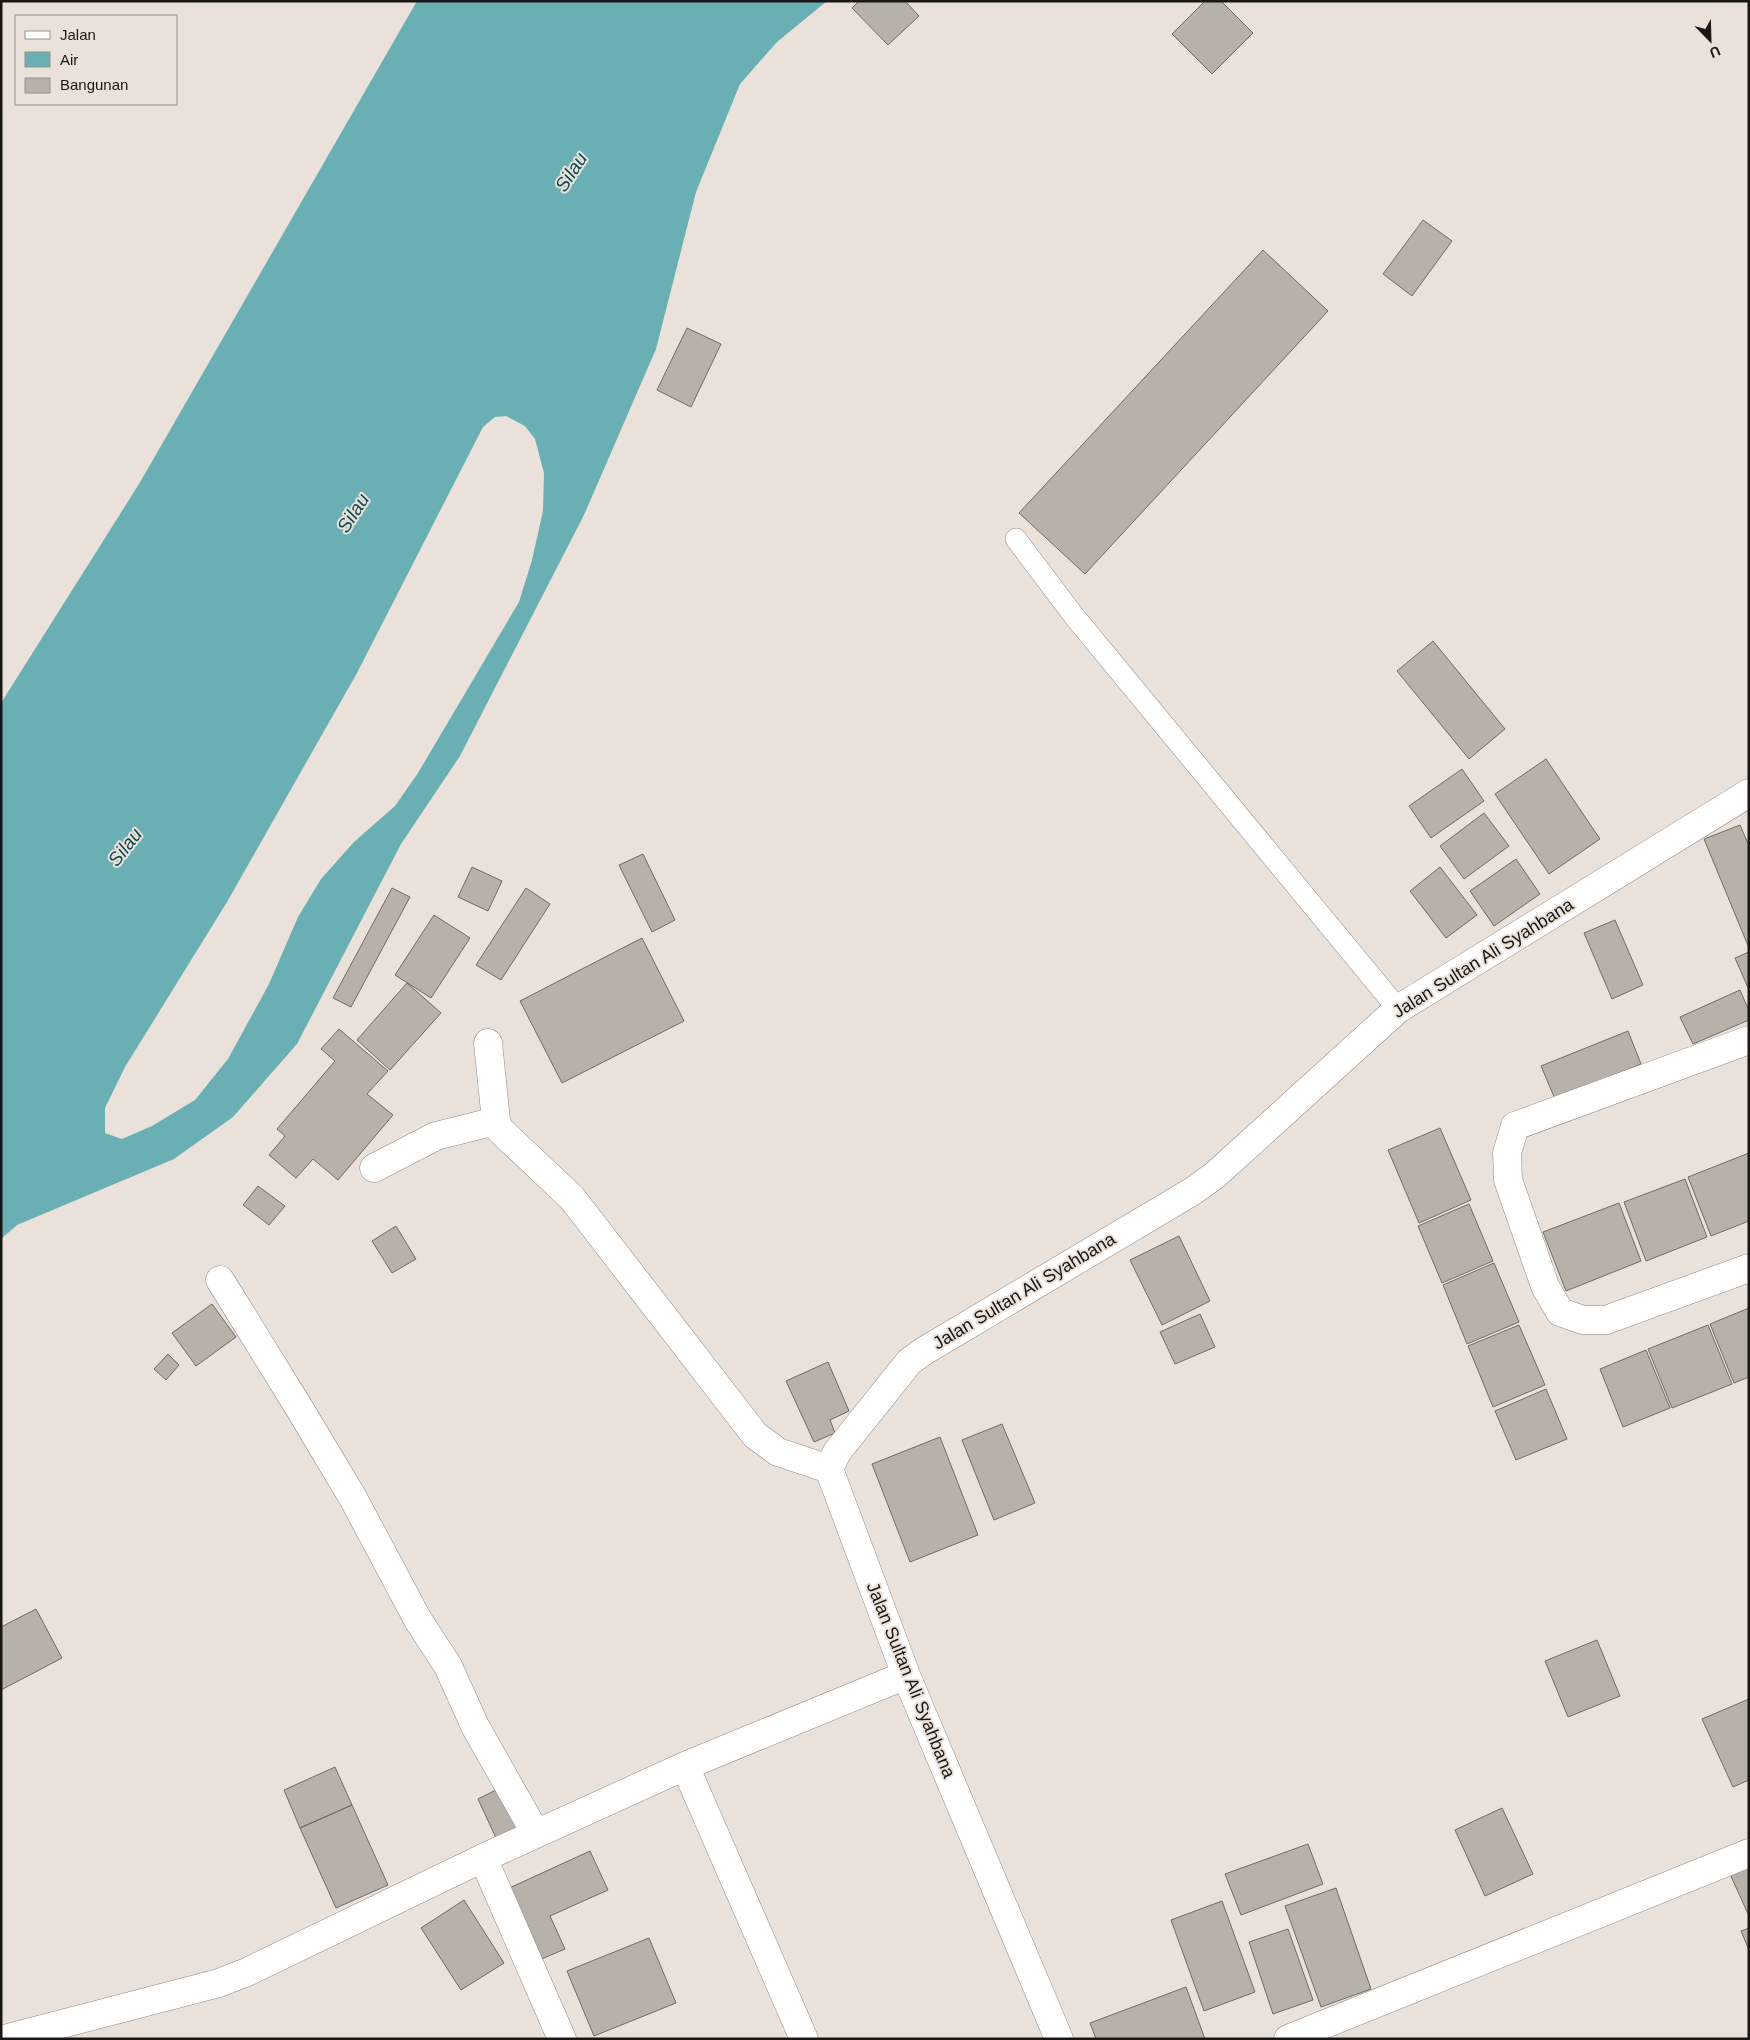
<svg xmlns="http://www.w3.org/2000/svg" width="1750" height="2040" viewBox="0 0 1750 2040" font-family="Arial,sans-serif">
<style>
.water{fill:#6aafb3;fill-rule:evenodd}
.building{fill:#b8b1a9;stroke:#716a63}
.lines{fill:none;stroke-linecap:round;stroke-linejoin:round}
.service-casing{stroke:#918a82;stroke-width:22}
.minor-casing{stroke:#918a82;stroke-width:29}
.service{stroke:#fff;stroke-width:21}
.minor{stroke:#fff;stroke-width:28}
.labels{text-anchor:middle;dominant-baseline:central;stroke-width:4;stroke-linejoin:round;paint-order:stroke}
.street-label{font-size:18px;fill:#191613;stroke:#eae2da}
.water-label{font-size:19px;font-style:italic;fill:#0b4b4f;stroke:#eae2da}
</style>
<rect width="100%" height="100%" fill="#eae2da"/>
<path class="water" d="M417 1H827L777 42 740 84 696 192 656 349 584 515 460 756 401 844 297 1044 233 1117 174 1159 17 1225 1 1239V703L139 484ZM506 416 525 426 535 439 544 473 543 511 532 560 519 602 418 773 395 806 354 842 321 879 298 917 269 984 228 1059 195 1100 152 1126 122 1139 105 1133V1108L125 1067 227 902 357 673 483 427 495 417Z"/>
<path class="building" d="M859 1H905L919 16 888 45 852 8Z
M1205 1H1221L1253 33 1212 74 1172 34Z
M1423 220 1452 241 1412 296 1383 274Z
M1263 250 1328 311 1085 574 1019 513Z
M687 328 721 344 691 407 657 390Z
M1433 641 1505 729 1469 759 1397 671Z
M1546 759 1600 839 1549 874 1495 794Z
M1462 769 1484 801 1431 838 1409 806Z
M1484 813 1509 846 1464 879 1440 846Z
M1740 825 1749 846V948L1704 839Z
M643 854 675 920 652 932 619 865Z
M1516 859 1540 894 1494 926 1470 891Z
M472 867 502 881 488 911 458 897Z
M1440 867 1477 915 1446 938 1410 891Z
M392 888 410 897 351 1007 333 998Z
M526 888 550 904 501 980 476 965Z
M434 915 470 938 431 998 395 975Z
M1615 920 1643 985 1612 999 1584 933Z
M642 938 684 1021 562 1083 520 1001Z
M1749 952V990L1735 958Z
M407 983 441 1013 390 1070 357 1040Z
M1740 990 1749 1011V1020L1693 1044 1680 1017Z
M339 1029 388 1071 367 1094 393 1115 338 1180 313 1159 296 1178 269 1155 285 1136 277 1129 335 1061 321 1049Z
M1628 1031 1641 1064 1555 1099 1541 1066Z
M1440 1128 1471 1200 1419 1223 1388 1150Z
M1749 1153V1221L1711 1236 1688 1177Z
M1685 1179 1707 1237 1646 1261 1624 1202Z
M258 1186 285 1206 269 1225 243 1205Z
M1619 1203 1641 1261 1566 1291 1543 1232Z
M1469 1204 1493 1261 1442 1283 1418 1226Z
M396 1226 416 1259 392 1273 372 1241Z
M1179 1236 1210 1301 1162 1325 1130 1260Z
M1494 1263 1519 1322 1467 1344 1443 1285Z
M212 1304 236 1337 196 1366 172 1333Z
M1749 1308V1377L1734 1383 1710 1324Z
M1200 1314 1215 1347 1175 1364 1160 1332Z
M1519 1325 1545 1385 1493 1407 1468 1346Z
M1708 1325 1732 1384 1672 1408 1648 1349Z
M1646 1350 1670 1408 1623 1427 1600 1369Z
M168 1354 179 1365 166 1380 154 1369Z
M828 1362 849 1411 830 1420 835 1433 814 1442 786 1381Z
M1546 1389 1567 1439 1516 1460 1495 1411Z
M1002 1424 1035 1503 994 1520 962 1440Z
M940 1437 978 1535 910 1562 872 1464Z
M36 1609 62 1658 1 1690V1627Z
M1597 1640 1620 1696 1568 1717 1545 1661Z
M1749 1699V1780L1733 1787 1702 1719Z
M335 1767 352 1805 300 1828 284 1790Z
M504 1786 523 1825 496 1838 478 1799Z
M352 1805 388 1885 336 1908 300 1828Z
M1502 1808 1533 1874 1485 1896 1455 1830Z
M1308 1844 1323 1884 1241 1915 1225 1874Z
M590 1851 608 1890 550 1916 565 1949 537 1961 505 1890Z
M1749 1863V1916L1729 1872Z
M1336 1888 1371 1989 1321 2007 1285 1906Z
M464 1900 504 1963 461 1990 421 1928Z
M1222 1901 1255 1992 1204 2011 1171 1920Z
M1749 1928V1950L1741 1931Z
M1288 1929 1313 2000 1273 2014 1249 1942Z
M649 1938 676 2003 594 2036 567 1971Z
M1186 1987 1205 2039H1096L1090 2023Z"/>
<g class="lines">
<defs>
<path id="service" d="M1016 539 1074 616 1398 1009"/>
<path id="minor" d="M1749 1040 1515 1126 1507 1153 1508 1180 1545 1286 1560 1312 1583 1320H1606L1749 1268
M488 1043 496 1121 500 1130 572 1198 755 1435 778 1452 829 1469
M374 1168 436 1136 496 1121
M220 1280 298 1406 353 1498 418 1620 448 1666 475 1726 536 1834
M685 1766 804 2039
M483 1858 562 2039
M4 2039 219 1983 247 1972 483 1858 685 1766 906 1675
M1059 2039 906 1675 829 1469 837 1452 909 1362 924 1351 1193 1191 1215 1175 1398 1009 1749 793
M1288 2039 1749 1853"/>
</defs>
<use href="#service" class="service-casing"/>
<use href="#minor" class="minor-casing"/>
<use href="#service" class="service"/>
<use href="#minor" class="minor"/>
</g>
<g class="labels">
<g class="street-label">
<text transform="translate(1483 958) rotate(-32)">Jalan Sultan Ali Syahbana</text>
<text transform="translate(1024 1291) rotate(-31)">Jalan Sultan Ali Syahbana</text>
<text transform="translate(911 1680) rotate(68)">Jalan Sultan Ali Syahbana</text>
</g>
<g class="water-label">
<text transform="translate(571 172) rotate(-57)">Silau</text>
<text transform="translate(353 513) rotate(-57)">Silau</text>
<text transform="translate(125 847) rotate(-52)">Silau</text>
</g>
</g>
<rect width="1750" height="2040" fill="none" stroke="#191613" stroke-width="5"/>
<rect x="15" y="15" width="162" height="90" fill="#eae2da" stroke="#96908a"/>
<rect x="25" y="31" width="25" height="8" fill="#ffffff" stroke="#96908a"/>
<text x="60" y="40" font-size="15" fill="#191613">Jalan</text>
<rect x="25" y="52" width="25" height="15" fill="#6aafb3" stroke="#96908a"/>
<text x="60" y="65" font-size="15" fill="#191613">Air</text>
<rect x="25" y="78" width="25" height="15" fill="#b8b1a9" stroke="#96908a"/>
<text x="60" y="90" font-size="15" fill="#191613">Bangunan</text>
<g transform="translate(1710 40) rotate(157)" stroke="#eae2da" stroke-width="4" paint-order="stroke">
<path d="M0-4L9 19L0 12L-9 19Z" fill="#191613"/>
<text y="-8" font-size="14" font-weight="bold" text-anchor="middle" fill="#191613">U</text>
</g>
</svg>
